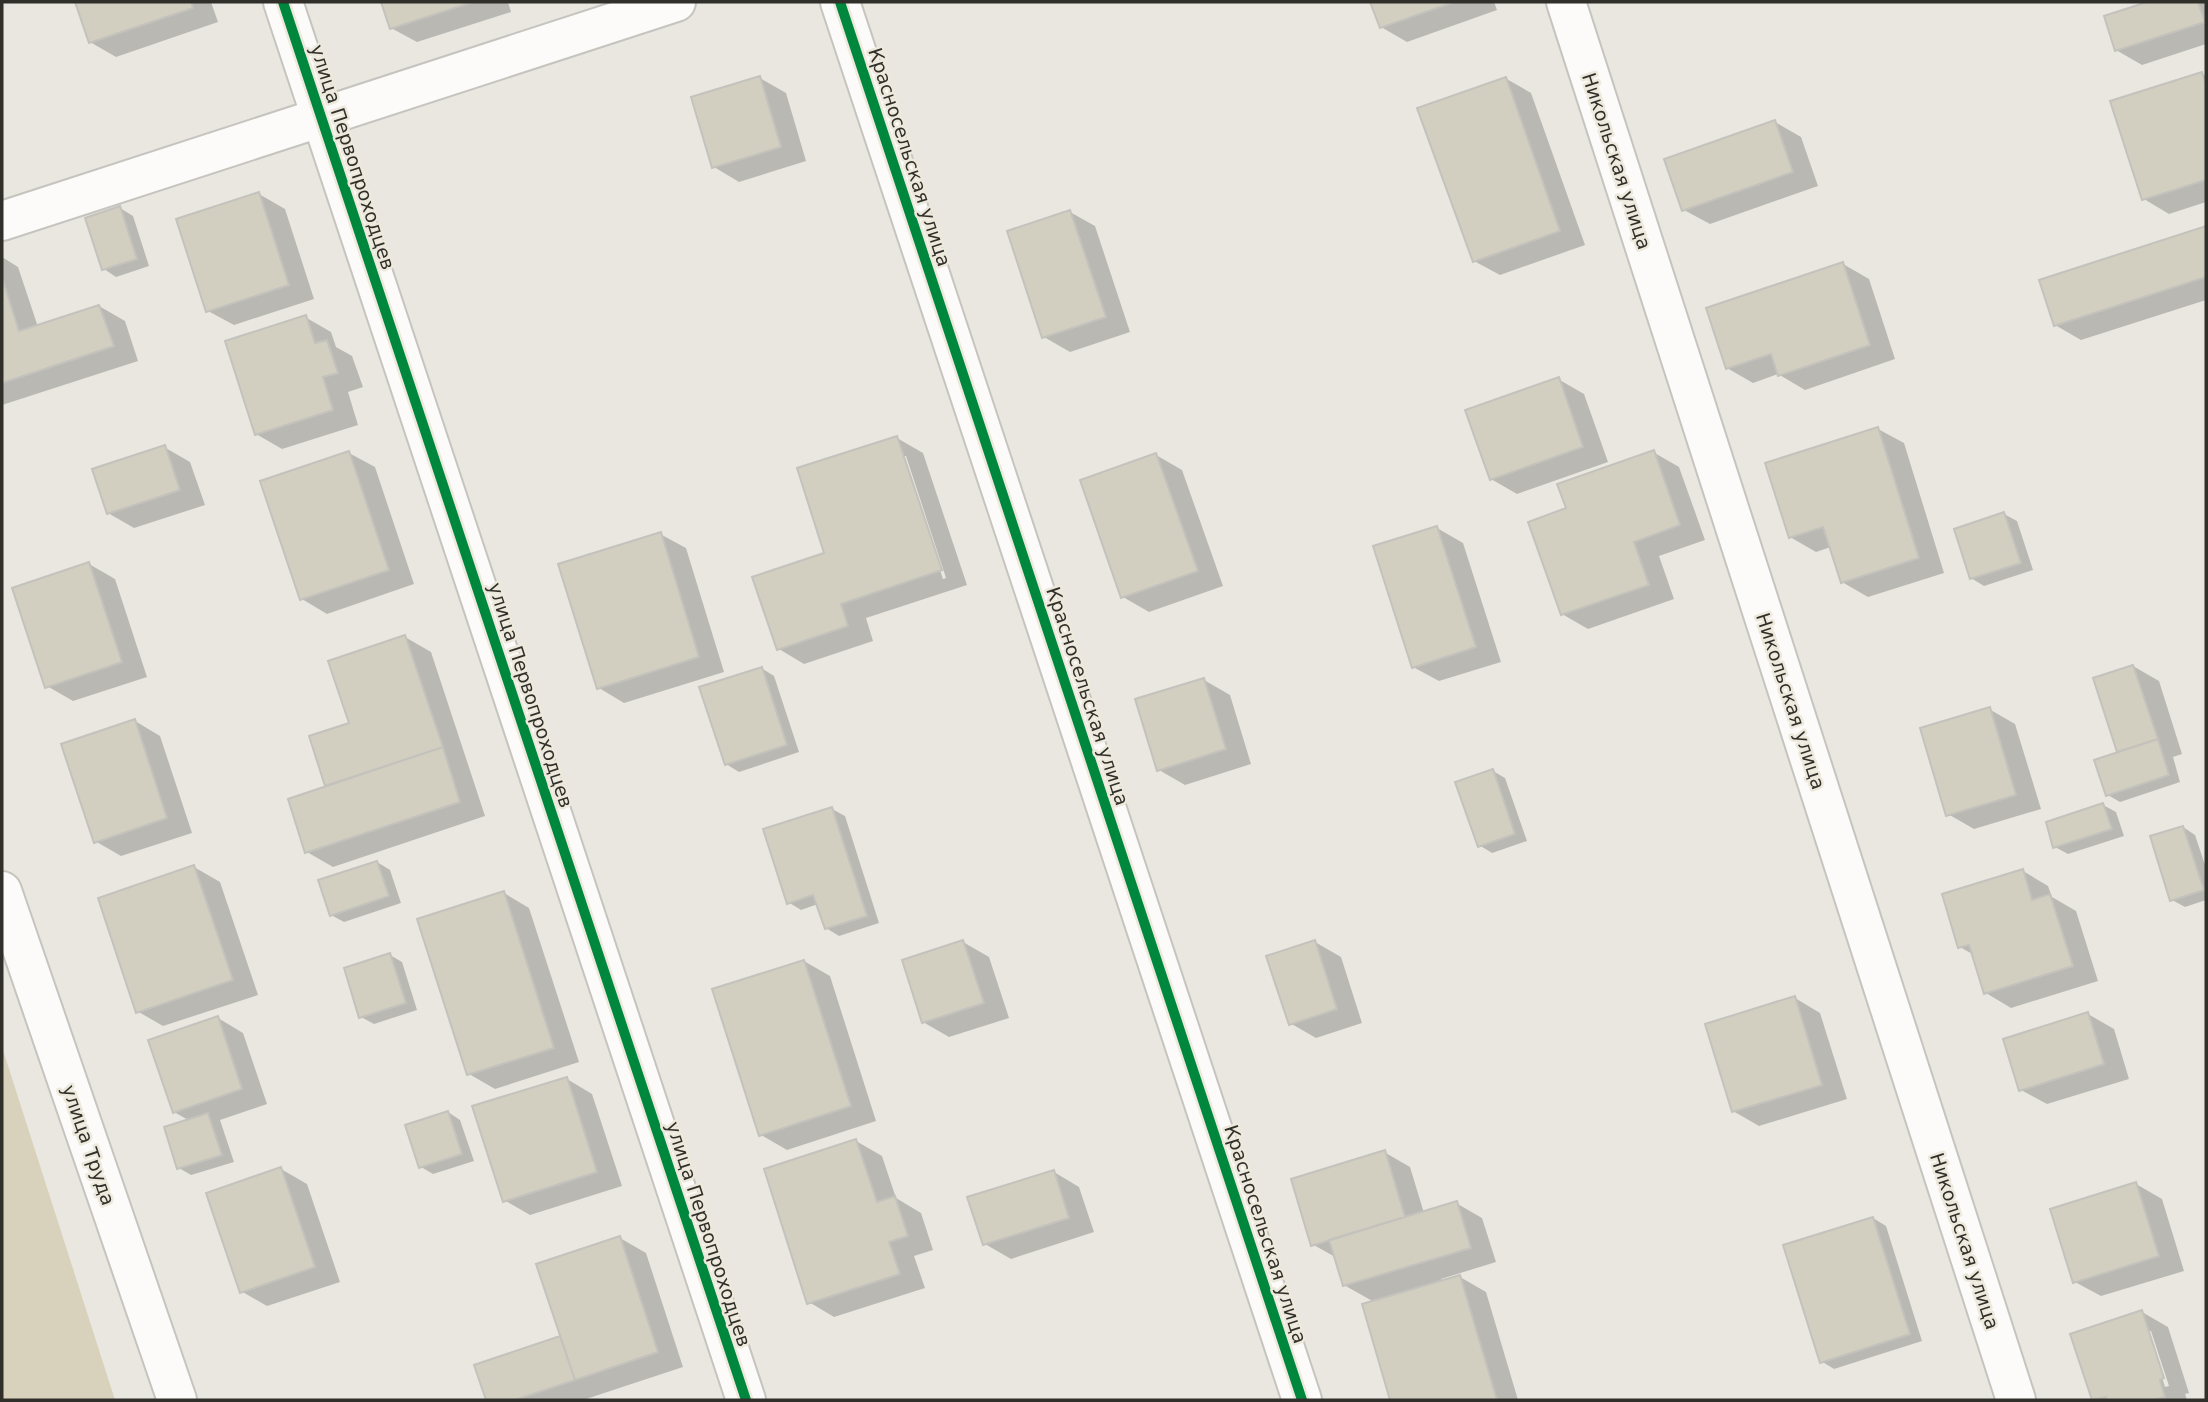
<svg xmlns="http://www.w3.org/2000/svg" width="2208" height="1402" viewBox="0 0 2208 1402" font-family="'DejaVu Sans',sans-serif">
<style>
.green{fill:#d8d2bc}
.shadow{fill:#0003;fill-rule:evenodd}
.building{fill:#d2cec0;stroke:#c3c2bc;stroke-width:2}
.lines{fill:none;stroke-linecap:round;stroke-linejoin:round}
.minor-casing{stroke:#c6c4bf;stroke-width:42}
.minor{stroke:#fcfbfa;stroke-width:38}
.cycleway-casing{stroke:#ede9dc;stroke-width:15}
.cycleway{stroke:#00873e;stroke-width:10}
.labels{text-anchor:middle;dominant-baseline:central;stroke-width:5;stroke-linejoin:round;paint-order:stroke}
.street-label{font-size:19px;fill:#312f2a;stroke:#ede9dc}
</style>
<rect width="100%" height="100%" fill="#e9e7e0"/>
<path class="green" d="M2 1047 115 1400H2Z"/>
<path class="shadow" d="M77 2H211L218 22 116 57 90 42Z
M383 2H508L511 12 417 42 391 28Z
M1372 2H1494L1497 10 1407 42 1381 27Z
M2152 2H2206V44L2142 65 2116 50 2106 17Z
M2202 74 2206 76V202L2169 214 2144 199Z
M760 78 786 93 806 161 739 182 714 167Z
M1505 78 1531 93 1585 245 1500 275 1474 261Z
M1775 122 1801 137 1818 186 1710 224 1684 210Z
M259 194 285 209 314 299 234 325 208 311Z
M120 208 133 216 149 266 116 277 104 269Z
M1070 212 1095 226 1130 332 1070 352 1044 337Z
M2206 228V300L2081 340 2055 325 2041 281Z
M2 257 18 267 38 327 99 306 125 321 138 361 2 405Z
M1843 264 1869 279 1895 359 1805 390 1778 374 1753 383 1727 368Z
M305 317 331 332 336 347 352 356 363 387 348 392 358 425 282 449 256 434Z
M1558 379 1584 394 1608 462 1517 494 1491 479Z
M1878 429 1904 443 1944 573 1868 597 1842 582 1831 547 1816 552 1790 537Z
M897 438 923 453 967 585 866 618 873 641 804 664 779 649 826 554ZM902 456H906L946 578 943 579Z
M164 447 190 462 205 505 134 528 108 513Z
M1653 452 1679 467 1705 540 1659 556 1674 599 1588 629 1562 614 1568 509Z
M349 453 375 467 414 584 327 614 302 599Z
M1156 455 1182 470 1223 586 1149 612 1123 597Z
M2004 514 2017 521 2033 570 1984 586 1971 578Z
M1437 528 1463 543 1501 662 1439 681 1413 667Z
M660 534 686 548 724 672 624 703 599 688Z
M89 564 115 579 147 677 73 701 47 686Z
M405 637 431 652 485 816 333 867 307 852 327 788 311 738 351 724Z
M2133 666 2159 681 2182 754 2173 757 2180 782 2120 802 2108 795 2122 753 2119 751Z
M761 668 774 676 799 752 739 772 726 764Z
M1204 680 1230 695 1251 764 1185 785 1159 770Z
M1989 709 2015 724 2041 809 1974 829 1948 814Z
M135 721 160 736 192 833 121 856 95 841Z
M1493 771 1505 778 1527 841 1492 853 1479 845Z
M2103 805 2116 812 2124 836 2068 854 2055 847Z
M832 809 845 816 879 923 839 936 826 928 818 904 801 910 788 902Z
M2183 827 2195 835 2206 868V900L2185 907 2172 900Z
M377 862 390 870 401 903 344 922 331 915Z
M194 867 220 882 258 995 163 1026 137 1011Z
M2023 871 2048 886 2052 897 2076 911 2098 981 2011 1008 1986 993 1974 955 1960 947Z
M504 893 529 908 579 1062 495 1089 469 1074Z
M963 942 989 957 1009 1018 949 1037 923 1022Z
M1315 942 1341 957 1362 1023 1316 1038 1290 1023Z
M390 955 402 962 417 1010 374 1024 361 1017Z
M804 961 830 976 876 1121 787 1150 761 1135Z
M1795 998 1820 1013 1847 1099 1759 1126 1733 1111Z
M2088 1014 2114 1029 2129 1079 2047 1104 2021 1090Z
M218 1018 243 1033 267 1104 220 1120 234 1162 191 1175 179 1168 190 1121 174 1112Z
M567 1079 592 1094 622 1186 530 1215 504 1200Z
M448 1112 460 1120 474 1161 433 1174 421 1167Z
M856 1141 882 1156 896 1198 921 1213 933 1250 914 1256 925 1288 834 1317 809 1302Z
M1384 1152 1410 1167 1424 1213 1456 1203 1482 1218 1496 1262 1441 1279 1442 1282 1460 1277 1486 1292 1518 1400H1392L1364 1305 1374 1302 1344 1285 1337 1258 1312 1244Z
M281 1169 307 1184 340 1282 267 1306 241 1291Z
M1054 1172 1079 1187 1094 1232 1011 1259 985 1244Z
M2136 1184 2162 1199 2184 1271 2101 1296 2075 1282Z
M1873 1218 1886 1226 1922 1341 1834 1369 1821 1361Z
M620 1238 646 1253 683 1367 583 1400H487L476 1366 562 1337Z
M2142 1312 2168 1327 2189 1393 2185 1394 2187 1400H2094L2072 1335ZM2147 1331H2151L2169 1386 2165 1387Z"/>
<path class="building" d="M75 2H191L193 8 89 43Z
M381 2H473L390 29Z
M1370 2H1454L1380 28Z
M2147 2H2198L2205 22 2115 51 2104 16Z
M2202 72 2206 85V180L2142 200 2110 101Z
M760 76 781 147 712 168 691 97Z
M1506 77 1560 231 1473 262 1417 108Z
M1775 120 1793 172 1682 211 1664 159Z
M259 192 289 285 206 312 176 219Z
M120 206 137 259 102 270 85 218Z
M1070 210 1106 317 1042 338 1007 231Z
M2206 226V277L2054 326 2039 280Z
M1843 262 1870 345 1778 376 1771 354 1726 369 1706 308Z
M2 277 19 331 99 305 114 346 2 383Z
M306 315 315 343 327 340 338 373 323 377 333 410 255 435 225 341Z
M1559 377 1583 447 1490 480 1465 410Z
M1878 427 1919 558 1841 583 1823 527 1789 538 1765 463Z
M897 436 942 570 841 604 848 626 777 650 752 577 824 553 797 468Z
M165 445 180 490 107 514 92 469Z
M1654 450 1680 525 1634 542 1649 585 1561 615 1528 522 1566 508 1557 484Z
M349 451 389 570 300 600 260 481Z
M1156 453 1198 571 1121 598 1080 480Z
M2004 512 2021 563 1970 579 1954 529Z
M1437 526 1476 647 1412 668 1373 546Z
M661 532 699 657 597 689 558 564Z
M89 562 122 662 45 688 12 588Z
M405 635 443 747 325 786 309 736 349 723 328 661Z
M2133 665 2158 739 2117 752 2093 678Z
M762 667 787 745 725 765 699 687Z
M1204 678 1226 749 1157 771 1135 699Z
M1990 707 2016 795 1946 816 1920 728Z
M135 719 167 818 94 843 61 744Z
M2158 739 2169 775 2106 796 2094 760Z
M443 747 460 802 305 853 288 799Z
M1493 769 1515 834 1478 847 1455 782Z
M2103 803 2112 829 2053 848 2046 822Z
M832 807 867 916 825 929 813 895 787 904 763 829Z
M2183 826 2204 890 2170 901 2150 836Z
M377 861 389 896 330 916 318 880Z
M194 865 233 980 136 1013 98 898Z
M2023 869 2032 900 2050 894 2073 966 1984 994 1969 945 1958 948 1942 894Z
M504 891 554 1048 467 1075 417 919Z
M963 940 984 1003 922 1023 902 960Z
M1315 940 1337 1009 1289 1025 1266 956Z
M390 953 406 1003 359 1018 344 968Z
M804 960 851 1106 759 1136 712 989Z
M1795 996 1822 1085 1732 1112 1705 1024Z
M2088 1012 2104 1064 2019 1091 2003 1039Z
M218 1016 242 1089 173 1113 148 1040Z
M567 1077 597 1172 503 1202 472 1106Z
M448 1111 462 1154 419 1168 405 1125Z
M208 1113 222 1155 177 1169 164 1127Z
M856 1139 877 1202 895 1196 908 1236 889 1242 900 1274 807 1304 764 1169Z
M1385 1150 1405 1217 1311 1246 1291 1179Z
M281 1167 315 1267 240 1293 206 1193Z
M1054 1170 1069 1218 983 1245 967 1197Z
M2136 1182 2159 1256 2073 1283 2050 1209Z
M1457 1201 1471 1248 1343 1286 1329 1240Z
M1873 1217 1910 1334 1820 1363 1783 1245Z
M620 1236 658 1352 575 1380 536 1264Z
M1460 1275 1497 1400H1390L1362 1304Z
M2142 1310 2164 1378 2160 1380 2165 1397 2154 1400H2107L2106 1397 2092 1400 2070 1334Z
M560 1336 575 1380 515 1400H486L474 1365Z"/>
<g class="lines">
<defs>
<path id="minor" d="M283 2 746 1400
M840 2 1302 1400
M1566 2 2016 1400
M2 221 676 2
M2 891 177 1400"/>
</defs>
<use href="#minor" class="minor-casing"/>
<use href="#minor" class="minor"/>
<defs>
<path id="cycleway" d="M283 2 746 1400
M840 2 1302 1400"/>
</defs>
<use href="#cycleway" class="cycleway-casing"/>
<use href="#cycleway" class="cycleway"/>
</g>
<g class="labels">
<g class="street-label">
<text transform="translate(353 157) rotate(72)">улица Первопроходцев</text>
<text transform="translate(910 157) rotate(72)">Красносельская улица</text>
<text transform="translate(1617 161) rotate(72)">Никольская улица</text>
<text transform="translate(531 695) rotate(72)">улица Первопроходцев</text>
<text transform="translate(1088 696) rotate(72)">Красносельская улица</text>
<text transform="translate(1791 701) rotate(72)">Никольская улица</text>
<text transform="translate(89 1145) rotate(71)">улица Труда</text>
<text transform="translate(709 1234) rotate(72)">улица Первопроходцев</text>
<text transform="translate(1266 1234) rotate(72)">Красносельская улица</text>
<text transform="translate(1965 1241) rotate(72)">Никольская улица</text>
</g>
</g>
<rect width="2208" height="1402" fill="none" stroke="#312f2a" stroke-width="7"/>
</svg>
